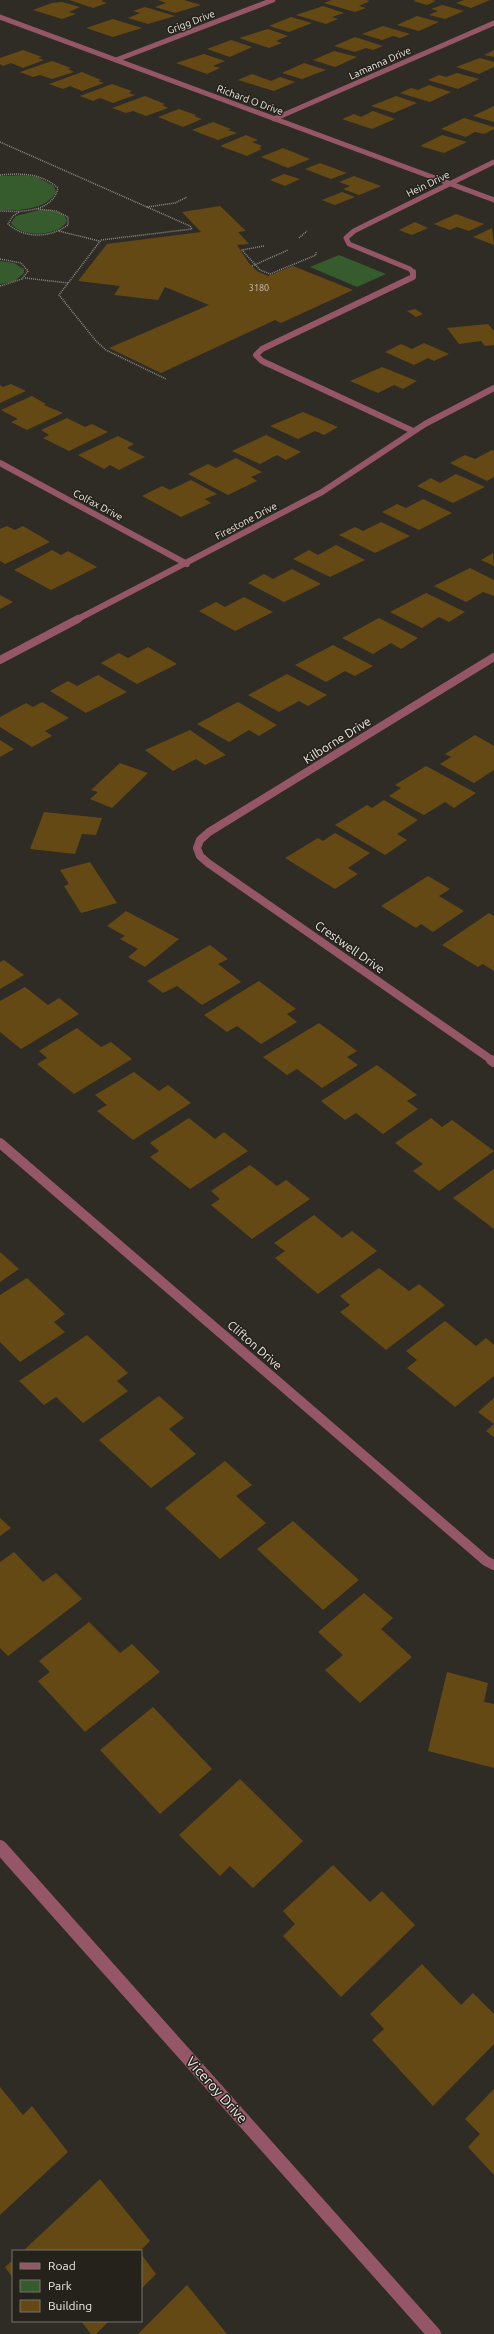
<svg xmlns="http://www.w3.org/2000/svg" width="494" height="2334" viewBox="0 0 494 2334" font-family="Ubuntu,sans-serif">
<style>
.green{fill:#365b2d}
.building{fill:#654914}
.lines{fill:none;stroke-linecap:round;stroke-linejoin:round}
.path{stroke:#8c8984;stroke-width:1.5;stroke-dasharray:1 1;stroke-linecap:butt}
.lane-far1{stroke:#955768;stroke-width:5}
.lane{stroke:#955768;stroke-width:6}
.street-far4{stroke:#955768;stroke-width:5}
.street-far3{stroke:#955768;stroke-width:6}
.street-far2{stroke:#955768;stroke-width:8}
.street-far1{stroke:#955768;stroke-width:10}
.street{stroke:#955768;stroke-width:14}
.labels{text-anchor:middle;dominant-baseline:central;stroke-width:3;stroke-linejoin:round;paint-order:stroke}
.far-number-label{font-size:9px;fill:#cac1b1}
.far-street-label{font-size:10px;fill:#ece9e5;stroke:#25221c}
.street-label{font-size:12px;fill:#ece9e5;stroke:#25221c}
.near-street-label{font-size:14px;fill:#ece9e5;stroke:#25221c}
</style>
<rect width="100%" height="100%" fill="#2f2c26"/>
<path class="green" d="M23 175 37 177 54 186 56 192C46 210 18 211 0 210V176Z
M39 210C49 210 64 210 67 221 59 237 20 238 11 223L16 216Z
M339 255 386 274 357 287 310 267Z
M0 261 14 263 24 269V273L15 281 0 284Z"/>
<path class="building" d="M69 0H104L101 1 107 3 93 8Z
M158 0H184L201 5 175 13 155 7 166 3Z
M332 0H366L370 1 359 6 366 8 355 12 324 3Z
M416 0H432L436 1 427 5 413 1Z
M464 0H490L471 8 456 3Z
M62 2 80 7 69 12 76 14 62 19 33 10 52 3Z
M442 5 464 11 445 19 429 15 438 11 431 9Z
M323 6 344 13 332 17 338 19 326 24 296 15Z
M145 7 175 16 148 24 128 18 140 13 133 11Z
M417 16 439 22 419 31 397 25Z
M291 17 312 23 289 32 269 26Z
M113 19 142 28 113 37 86 28Z
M383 26 410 34 400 38 393 36 382 40 362 34Z
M268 29 288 36 276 41 282 43 269 48 239 38Z
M355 37 383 46 373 50 366 48 355 52 334 46Z
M231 40 252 47 230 57 207 49Z
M23 50 42 57 38 58 44 60 23 68 11 63 3 66 0 64V58Z
M494 50V57L484 55Z
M334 51 357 57 335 67 313 60Z
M204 54 225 61 213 66 220 68 207 74 176 63Z
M480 58 494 62V67L479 74 456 67Z
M52 61 71 68 68 69 74 72 52 79 40 75 33 77 20 72Z
M304 63 326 70 302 79 282 73Z
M82 72 101 80 98 81 104 83 82 91 70 86 63 89 49 84Z
M457 73 479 79 458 89 428 80 439 75 446 77Z
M252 74 271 81 280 77 295 82 274 91 238 80Z
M112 84 132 91 129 93 135 95 113 103 100 98 93 101 80 96Z
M429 85 451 92 430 102 400 93 411 88 418 90Z
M145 96 165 104 162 105 168 108 146 116 133 111 126 113 112 108Z
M396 96 417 103 394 113 371 106Z
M494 106V122L473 116Z
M179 109 196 115 194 116 202 119 183 127 158 117Z
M373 111 395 119 372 129 342 119 354 114 361 117Z
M464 118 494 127V129L484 134 475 132 466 137 441 129Z
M213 122 231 129 228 130 237 133 218 140 192 130Z
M246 135 258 140 252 142 262 146 259 148 262 149 247 156 220 146Z
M442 135 467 142 444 153 420 146Z
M283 148 310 159 288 168 261 157Z
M320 163 347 173 331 179 305 169Z
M284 174 300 179 285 186 270 180Z
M354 176 381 186 359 195 343 189 350 186 339 182Z
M342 192 355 197 335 205 322 200Z
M220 206 246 231 238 232 249 244 237 245 249 263 257 271 268 276 293 266 353 290 281 323 275 320 161 373 109 348 209 305 165 287 158 300 114 295 120 286 78 281 107 244 201 232 182 212Z
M456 214 484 224 469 231 457 227 450 230 434 224Z
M415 222 428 228 412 235 399 230Z
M492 228 494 245 473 237Z
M415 309 423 314 416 317 407 311Z
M488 324 494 331V345L485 346 481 341 459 344 447 328Z
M424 343 449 354 434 361 428 358 414 365 385 352 401 344 412 349Z
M382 367 417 381 403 389 394 385 378 393 350 381Z
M11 384 26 391 0 403V385L3 387Z
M32 396 46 404 44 405 63 413 27 430 11 422 18 419 1 410Z
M303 412 338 427 324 435 315 431 298 439 270 426Z
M67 418 85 427 92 424 108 432 69 451 43 438 49 435 41 430Z
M266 435 301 452 286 460 277 455 260 464 232 451Z
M118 436 134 444 127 448 145 457 119 470 110 465 104 469 78 455Z
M492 450 494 451V477L487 481 450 463 465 455 475 459Z
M236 458 262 472 251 477 257 481 228 495 188 474 208 464 216 468Z
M456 474 485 487 453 503 417 486 431 478 440 483Z
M191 480 217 494 205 499 211 503 181 517 142 496 162 486 170 490Z
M423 499 452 513 419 530 382 512 397 504 406 508Z
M381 522 410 536 375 553 339 535 355 527 363 531Z
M7 526 15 530 23 526 50 542 5 564 0 561V529Z
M336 545 365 560 330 577 293 559 309 550 318 555Z
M52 550 61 555 68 551 97 567 51 590 14 570Z
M493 553 494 566 481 560Z
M470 568 494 580V596L483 592 466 602 434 586Z
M292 569 321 584 284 602 248 583 264 574 273 579Z
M426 593 465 612 449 622 439 617 422 628 390 612Z
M0 595 13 602 0 609Z
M244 597 273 612 235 631 199 611 216 602 225 607Z
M379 618 418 638 401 649 391 643 373 654 342 638Z
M333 645 373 666 355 676 345 671 326 682 295 665Z
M148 647 177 664 137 684 101 663 119 653 128 658Z
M287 674 327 695 308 706 299 701 279 712 248 695Z
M98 675 127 692 86 713 50 691 68 681 77 686Z
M42 702 69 718 45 731 52 736 32 747 0 727V717L26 703 33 707Z
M238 702 277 725 259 736 249 730 229 742 197 724Z
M190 730 226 755 205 765 196 759 173 771 145 750Z
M475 735 494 746V770L474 783 440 764 451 757 445 754Z
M0 740 14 749 0 757Z
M120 763 148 773 112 808 90 799 98 792 91 790Z
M426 766 476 793 454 808 445 802 424 815 389 796 401 788 395 785Z
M384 800 418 820 397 834 407 840 385 855 335 825 367 805 372 808Z
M44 812 102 818 96 835 82 834 75 854 30 849Z
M335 833 370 853 348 868 358 874 335 889 285 858 318 838 323 841Z
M90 862 117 903 81 913 64 886 69 884 60 870Z
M428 876 450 889 439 896 464 911 433 932 421 924 416 928 381 906Z
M126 911 179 939 145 967 128 957 138 949 120 939 125 936 107 926Z
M489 913 494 916V971L483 964 478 967 442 945Z
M210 945 228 959 218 964 241 982 202 1005 177 986 163 993 147 981Z
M4 960 24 975 0 989V962Z
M259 981 296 1009 287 1014 297 1022 261 1044 237 1026 227 1032 204 1015Z
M25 987 48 1005 59 998 79 1014 21 1049 0 1032V1001Z
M319 1023 357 1051 347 1057 358 1065 322 1088 297 1069 287 1075 263 1057Z
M77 1028 101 1047 111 1042 132 1059 74 1094 37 1064 47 1058 39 1051Z
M377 1065 417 1095 407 1101 418 1109 383 1134 356 1113 345 1120 321 1101Z
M134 1072 159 1091 168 1085 191 1103 133 1140 97 1111 107 1105 95 1095Z
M189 1118 215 1139 224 1132 248 1151 190 1189 150 1157 159 1151 150 1143Z
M431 1118 442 1127 452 1120 494 1151 439 1191 413 1171 423 1164 395 1143Z
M250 1165 277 1186 286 1180 310 1199 252 1239 211 1205 220 1199 211 1191Z
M494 1169V1229L453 1198Z
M314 1215 342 1238 352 1231 377 1251 318 1294 275 1258 285 1251 274 1243Z
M0 1252 19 1269 0 1282Z
M379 1268 409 1291 419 1284 445 1305 386 1350 340 1312 350 1305 340 1296Z
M27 1278 65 1314 54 1322 65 1332 20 1362 0 1342V1295Z
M445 1321 476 1346 486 1338 494 1345V1376L455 1407 407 1368 417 1360 406 1351Z
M87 1335 128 1373 117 1381 128 1391 83 1423 56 1397 44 1405 19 1381Z
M159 1396 184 1418 169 1429 196 1454 151 1488 99 1440Z
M494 1398V1437L486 1431 494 1424 478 1412Z
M225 1461 252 1485 236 1496 266 1523 220 1559 165 1508Z
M0 1518 11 1528 0 1536Z
M293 1521 359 1580 323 1610 257 1549Z
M14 1552 43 1582 56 1573 82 1599 8 1656 0 1648V1562Z
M364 1593 393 1618 381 1629 412 1657 360 1703 325 1670 343 1655 318 1632Z
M89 1622 120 1653 132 1644 160 1672 85 1732 38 1681 50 1672 39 1661Z
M447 1672 488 1683 484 1702 494 1704V1768L428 1751Z
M153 1707 212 1769 160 1814 100 1750Z
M240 1779 303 1841 253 1888 230 1866 220 1876 179 1835Z
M333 1865 370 1902 382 1891 415 1925 341 1997 283 1936 295 1924 283 1911Z
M422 1964 461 2005 473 1993 494 2014V2044L433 2106 372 2040 384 2029 370 2014Z
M0 2087 23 2115 32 2106 68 2152 0 2215Z
M494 2089V2175L468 2147 480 2134 465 2119Z
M100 2179 150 2241 140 2251H23Z
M141 2254 156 2274 141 2289Z
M13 2260V2278L5 2267Z
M187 2285 227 2334H138Z
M81 2321H109L96 2334H91Z"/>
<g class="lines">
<path class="path" d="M0 142 190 226 192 229 101 240 59 295 96 341 106 350 166 379
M0 175C21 173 41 173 58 188 52 213 21 212 0 211
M147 207 175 203 187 197
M19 212 13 216 8 224C25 239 50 238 68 225V217L56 211 37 209
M59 231 99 241
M299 238 307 231
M264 246 242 250 260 270 270 274 316 255V252
M0 259 21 263 28 271 22 279 0 286
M252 266 288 250
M25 278 68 283"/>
<path class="lane-far1" d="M370 223 354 231 346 238 349 244 410 269 413 273"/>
<path class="lane" d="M413 272V277L262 349 256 355 262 361 413 431"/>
<path class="street-far4" d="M0 17 494 200
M116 60 273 0
M274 119 494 23
M370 223 494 162"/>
<path class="street-far3" d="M0 463 187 564
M76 620 322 492 425 424 494 388"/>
<path class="street-far2" d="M0 660 78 619
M493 1061 208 863 200 856 197 848 200 840 209 832 494 657"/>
<path class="street-far1" d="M491 1060 494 1062
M0 1143 486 1561 494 1565"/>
<path class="street" d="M0 1847 434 2334"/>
</g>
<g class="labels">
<g class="far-number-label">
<text x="259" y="288">3180</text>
</g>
<g class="far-street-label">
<text transform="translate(191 22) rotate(-21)">Grigg Drive</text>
<text transform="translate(380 63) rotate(-24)">Lamanna Drive</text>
<text transform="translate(250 100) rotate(20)">Richard O Drive</text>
<text transform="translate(428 184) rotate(-26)">Hein Drive</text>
<text transform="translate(98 505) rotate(28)">Colfax Drive</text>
<text transform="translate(246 521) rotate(-28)">Firestone Drive</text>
</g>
<g class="street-label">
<text transform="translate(337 740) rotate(-32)">Kilborne Drive</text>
<text transform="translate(350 947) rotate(35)">Crestwell Drive</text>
<text transform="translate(255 1345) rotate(41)">Clifton Drive</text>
</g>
<g class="near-street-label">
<text transform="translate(217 2090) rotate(48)">Viceroy Drive</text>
</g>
</g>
<rect x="12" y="2250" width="130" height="72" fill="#25221c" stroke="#75726c"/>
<rect x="20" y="2263" width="20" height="6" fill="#955768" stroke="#75726c"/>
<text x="48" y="2270" font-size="12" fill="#ece9e5">Road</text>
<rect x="20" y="2280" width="20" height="12" fill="#365b2d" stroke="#75726c"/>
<text x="48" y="2290" font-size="12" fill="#ece9e5">Park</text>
<rect x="20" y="2300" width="20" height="12" fill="#654914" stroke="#75726c"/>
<text x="48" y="2310" font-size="12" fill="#ece9e5">Building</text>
</svg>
